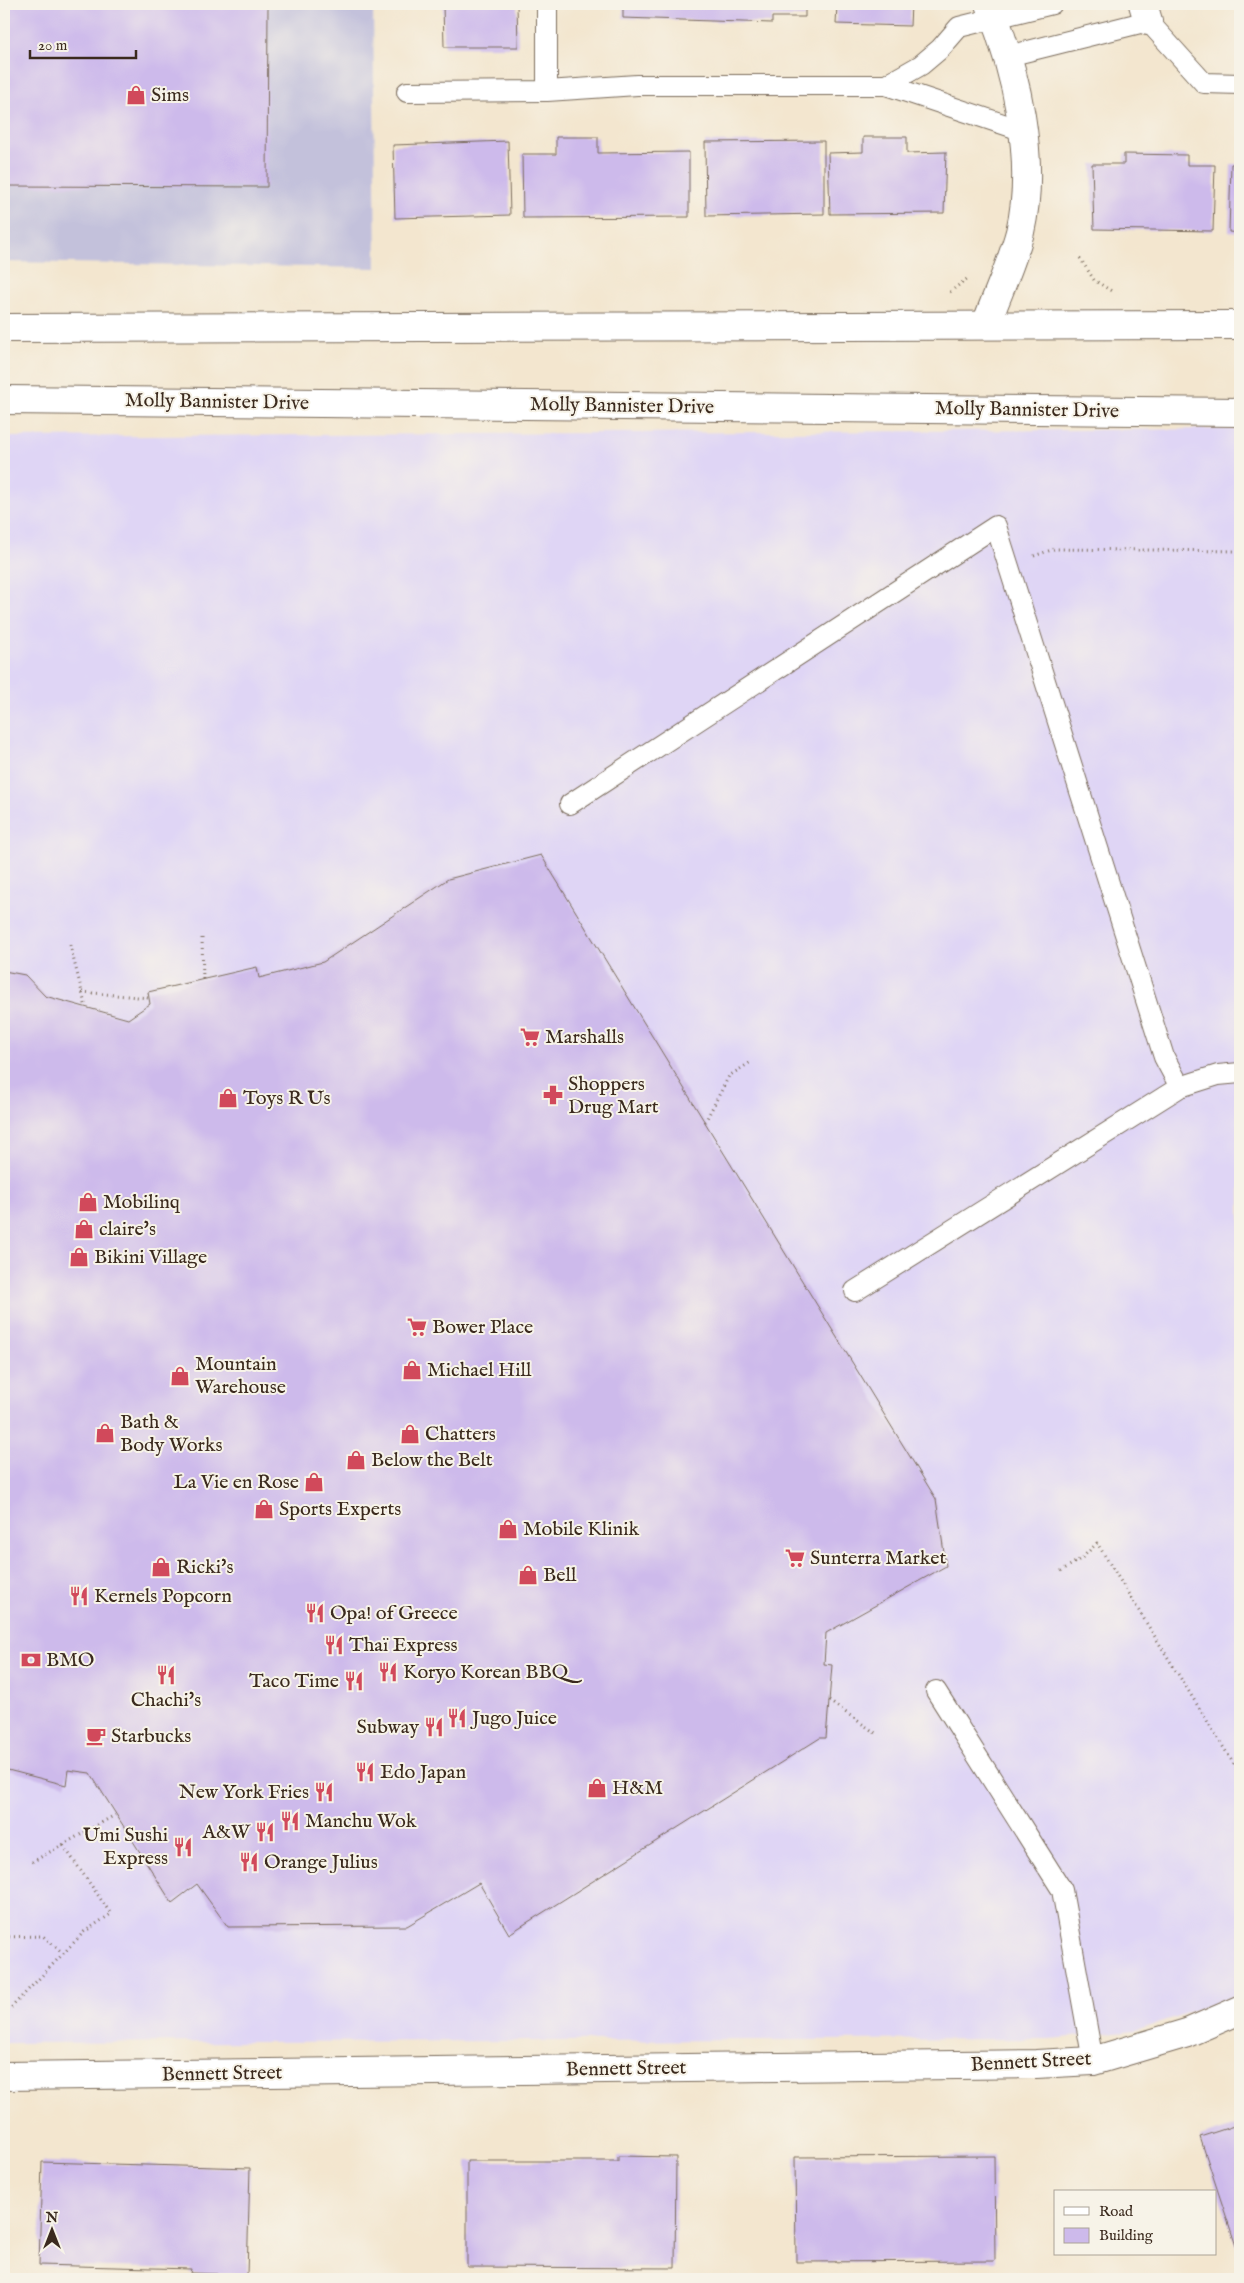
<svg xmlns="http://www.w3.org/2000/svg" width="1244" height="2283" viewBox="0 0 1244 2283" font-family="'IM FELL English',serif">
<style>
.built{fill:#dfd5f5}
.industrial{fill:#c3c1db}
.building{fill:#cdbaeb}
.lines{fill:none;stroke-linecap:round;stroke-linejoin:round}
.lane-casing{stroke:#7b6c5c;stroke-width:22}
.street-casing{stroke:#7b6c5c;stroke-width:30}
.secondary-casing{stroke:#7b6c5c;stroke-width:30}
.path{stroke:#7b6c5c;stroke-width:3;stroke-dasharray:1 4;stroke-linecap:butt}
.lane{stroke:#fff;stroke-width:20}
.street{stroke:#fff;stroke-width:28}
.secondary{stroke:#fff;stroke-width:28}
.labels{text-anchor:middle;dominant-baseline:central;stroke-width:4;stroke-linejoin:round;paint-order:stroke}
.poi-label{font-size:20px;fill:#3b2a1e;stroke:#f7f3e8;text-anchor:start}
.street-label{font-size:20px;fill:#3b2a1e;stroke:#f7f3e8}
</style>
<rect width="100%" height="100%" fill="#f7f3e8"/>
<filter id="ink" filterUnits="userSpaceOnUse"><feTurbulence type="fractalNoise" baseFrequency=".02" numOctaves="2"/><feDisplacementMap in="SourceGraphic" scale="10" xChannelSelector="R" yChannelSelector="G"/><feConvolveMatrix kernelMatrix="1 2 1 2 8 2 1 2 1" color-interpolation-filters="sRGB"/></filter>
<filter id="wash" filterUnits="userSpaceOnUse"><feTurbulence type="fractalNoise" baseFrequency=".0096" numOctaves="4" result="noise"/><feDisplacementMap in="SourceGraphic" scale="20" xChannelSelector="R" yChannelSelector="G"/><feGaussianBlur stdDeviation="1.12" result="paint"/><feColorMatrix in="noise" values="0 0 0 0 0 0 0 0 0 0 0 0 0 0 0 0 0 1.4 0 .05"/><feComposite in="paint" operator="in"/></filter>
<g filter="url(#wash)">
<rect width="100%" height="100%" fill="#f3e6cf"/>
<path class="built" d="M1240 429V1994L1136 2031 1050 2039 4 2043V437Z"/>
<path class="industrial" d="M4 4H373L376 268 4 262Z"/>
<g id="blocks">
<path class="building" d="M4 4H268L267 187 4 186Z
M443 4H517L518 47H444Z
M623 4H805V17H772V23L623 18Z
M837 4H911L910 26 836 24Z
M556 137H598V153L689 152V217L523 218 522 154H556Z
M863 137H907V153L946 152 944 213 830 214 828 153 863 152Z
M508 141 510 215 395 218 393 145Z
M824 141V214L706 216 705 142Z
M1124 154 1187 155V165H1215L1213 231 1094 229 1092 164H1124Z
M1231 164H1240V233L1229 232Z
M541 855 936 1499 946 1566 826 1633 824 1664 832 1665 826 1738H820L509 1934 479 1883 407 1926 228 1927 197 1884 172 1903 90 1773 68 1770 66 1785 4 1769V971L25 975 45 996 128 1019 150 1004 148 992 257 967 259 978 323 962 448 879Z
M1240 2124V2244L1236 2246 1200 2137Z
M618 2156 676 2157 675 2268 467 2267V2161H618Z
M994 2156 995 2261 796 2262 795 2157Z
M42 2162 250 2168 247 2275 190 2273 191 2269 39 2265Z"/>
</g>
</g>
<g filter="url(#ink)">
<use href="#blocks" fill-opacity="0" stroke="#7b6c5c" stroke-width="1"/>
<g class="lines">
<defs>
<path id="lane" d="M1008 56 1148 21 1204 83 1240 84
M886 85 921 65 940 49 959 27 1052 4
M547 91V4
M407 92 547 91 637 85H886L1024 131
M570 804 996 526 1164 1057 1180 1087
M855 1291 1180 1087 1218 1075 1240 1073
M936 1691 1062 1890 1093 2061"/>
<path id="street" d="M1143 4 1148 21
M986 325C997 294 1012 263 1020 232 1037 160 1016 71 989 4"/>
<path id="secondary" d="M4 328 1240 325
M4 400 1240 412
M4 2076 1036 2064 1093 2061 1187 2033 1240 2010"/>
</defs>
<use href="#lane" class="lane-casing"/>
<use href="#street" class="street-casing"/>
<use href="#secondary" class="secondary-casing"/>
<path class="path" d="M1080 258 1094 280 1113 292
M950 292 968 278
M1034 556 1054 549 1240 551
M202 938 203 980
M70 945 86 1008
M82 992 149 998
M705 1122 729 1076 751 1062
M1061 1571 1082 1558 1097 1543 1240 1774
M829 1701 877 1734
M32 1862 115 1815
M4 1937 43 1936 63 1953
M4 2015 84 1932 111 1914 63 1845"/>
<use href="#lane" class="lane"/>
<use href="#street" class="street"/>
<use href="#secondary" class="secondary"/>
</g>
</g>
<defs>
<symbol id="shop-bare" viewBox="-9 -9 18 18"><path d="M-5-2.5h2.3a2.7 3.5 0 0 1 5.4 0H5L5.5 6h-11ZM-1.5-2.5h3a1.5 2.3 0 0 0-3 0Z" fill="#d1495b" stroke="#f7f3e8" stroke-width="2.5" paint-order="stroke"/></symbol>
<symbol id="supermarket-bare" viewBox="-9 -9 18 18"><path d="M-6-5.5h2.5l.6 2H6L4.5 2H-2.5L-4.4-4H-6ZM-1.5 3.2a1.3 1.3 0 1 0 .1 0ZM3 3.2a1.3 1.3 0 1 0 .1 0Z" fill="#d1495b" stroke="#f7f3e8" stroke-width="2.5" paint-order="stroke"/></symbol>
<symbol id="pharmacy-bare" viewBox="-9 -9 18 18"><path d="M-2-6h4v4h4v4h-4v4h-4v-4h-4v-4h4Z" fill="#d1495b" stroke="#f7f3e8" stroke-width="2.5" paint-order="stroke"/></symbol>
<symbol id="restaurant-bare" viewBox="-9 -9 18 18"><path d="M-5-6h1v4h1v-4h1v4h1v-4h1v5L-1.5 .5V6h-2V.5L-5-1ZM5-6V6H3V1.5H1.5Q1.5-4 5-6Z" fill="#d1495b" stroke="#f7f3e8" stroke-width="2.5" paint-order="stroke"/></symbol>
<symbol id="bank-bare" viewBox="-9 -9 18 18"><path d="M-6-4H6V4H-6ZM0-2.3a2.3 2.3 0 1 0 0 4.6a2.3 2.3 0 1 0 0-4.6Z" fill="#d1495b" stroke="#f7f3e8" stroke-width="2.5" paint-order="stroke"/></symbol>
<symbol id="cafe-bare" viewBox="-9 -9 18 18"><path d="M-5.5-4.5H6V0H3Q3 3.5 0 3.5H-2.5Q-5.5 3.5-5.5 0ZM3-3.2v2h1.7v-2ZM-6 4.5H4V6H-6Z" fill="#d1495b" stroke="#f7f3e8" stroke-width="2.5" paint-order="stroke"/></symbol>
</defs>
<g fill-rule="evenodd">
<use href="#shop-bare" x="122" y="81" width="28" height="28"/>
<use href="#supermarket-bare" x="516" y="1023" width="28" height="28"/>
<use href="#pharmacy-bare" x="539" y="1081" width="28" height="28"/>
<use href="#shop-bare" x="214" y="1084" width="28" height="28"/>
<use href="#shop-bare" x="74" y="1188" width="28" height="28"/>
<use href="#shop-bare" x="70" y="1215" width="28" height="28"/>
<use href="#shop-bare" x="65" y="1243" width="28" height="28"/>
<use href="#supermarket-bare" x="403" y="1313" width="28" height="28"/>
<use href="#shop-bare" x="398" y="1356" width="28" height="28"/>
<use href="#shop-bare" x="166" y="1362" width="28" height="28"/>
<use href="#shop-bare" x="91" y="1419" width="28" height="28"/>
<use href="#shop-bare" x="396" y="1420" width="28" height="28"/>
<use href="#shop-bare" x="342" y="1446" width="28" height="28"/>
<use href="#shop-bare" x="300" y="1468" width="28" height="28"/>
<use href="#shop-bare" x="250" y="1495" width="28" height="28"/>
<use href="#shop-bare" x="494" y="1515" width="28" height="28"/>
<use href="#supermarket-bare" x="781" y="1544" width="28" height="28"/>
<use href="#shop-bare" x="147" y="1553" width="28" height="28"/>
<use href="#shop-bare" x="514" y="1561" width="28" height="28"/>
<use href="#restaurant-bare" x="65" y="1582" width="28" height="28"/>
<use href="#restaurant-bare" x="301" y="1599" width="28" height="28"/>
<use href="#restaurant-bare" x="320" y="1631" width="28" height="28"/>
<use href="#bank-bare" x="17" y="1646" width="28" height="28"/>
<use href="#restaurant-bare" x="374" y="1658" width="28" height="28"/>
<use href="#restaurant-bare" x="152" y="1661" width="28" height="28"/>
<use href="#restaurant-bare" x="340" y="1667" width="28" height="28"/>
<use href="#restaurant-bare" x="443" y="1704" width="28" height="28"/>
<use href="#restaurant-bare" x="420" y="1713" width="28" height="28"/>
<use href="#cafe-bare" x="82" y="1722" width="28" height="28"/>
<use href="#restaurant-bare" x="351" y="1758" width="28" height="28"/>
<use href="#shop-bare" x="583" y="1774" width="28" height="28"/>
<use href="#restaurant-bare" x="310" y="1778" width="28" height="28"/>
<use href="#restaurant-bare" x="276" y="1807" width="28" height="28"/>
<use href="#restaurant-bare" x="251" y="1818" width="28" height="28"/>
<use href="#restaurant-bare" x="169" y="1833" width="28" height="28"/>
<use href="#restaurant-bare" x="235" y="1848" width="28" height="28"/>
</g>
<g class="labels">
<g class="poi-label">
<text x="151" y="95">Sims</text>
<text x="545" y="1037">Marshalls</text>
<text x="568" y="1084">Shoppers<tspan x="568" dy="23">Drug Mart</tspan></text>
<text x="243" y="1098">Toys R Us</text>
<text x="103" y="1202">Mobilinq</text>
<text x="99" y="1229">claire's</text>
<text x="94" y="1257">Bikini Village</text>
<text x="432" y="1327">Bower Place</text>
<text x="195" y="1364">Mountain<tspan x="195" dy="23">Warehouse</tspan></text>
<text x="427" y="1370">Michael Hill</text>
<text x="120" y="1422">Bath &amp;<tspan x="120" dy="23">Body Works</tspan></text>
<text x="425" y="1434">Chatters</text>
<text x="371" y="1460">Below the Belt</text>
<text x="299" y="1482" text-anchor="end">La Vie en Rose</text>
<text x="279" y="1509">Sports Experts</text>
<text x="523" y="1529">Mobile Klinik</text>
<text x="810" y="1558">Sunterra Market</text>
<text x="176" y="1567">Ricki's</text>
<text x="543" y="1575">Bell</text>
<text x="94" y="1596">Kernels Popcorn</text>
<text x="330" y="1613">Opa! of Greece</text>
<text x="349" y="1645">Thaï Express</text>
<text x="46" y="1660">BMO</text>
<text x="403" y="1672">Koryo Korean BBQ</text>
<text x="339" y="1681" text-anchor="end">Taco Time</text>
<text x="166" y="1700" text-anchor="middle">Chachi's</text>
<text x="472" y="1718">Jugo Juice</text>
<text x="419" y="1727" text-anchor="end">Subway</text>
<text x="111" y="1736">Starbucks</text>
<text x="380" y="1772">Edo Japan</text>
<text x="612" y="1788">H&amp;M</text>
<text x="309" y="1792" text-anchor="end">New York Fries</text>
<text x="305" y="1821">Manchu Wok</text>
<text x="250" y="1832" text-anchor="end">A&amp;W</text>
<text x="168" y="1835" text-anchor="end">Umi Sushi<tspan x="168" dy="23">Express</tspan></text>
<text x="264" y="1862">Orange Julius</text>
</g>
<g class="street-label">
<text transform="translate(217 402) rotate(1)">Molly Bannister Drive</text>
<text transform="translate(622 406) rotate(1)">Molly Bannister Drive</text>
<text transform="translate(1027 410) rotate(1)">Molly Bannister Drive</text>
<text transform="translate(1031 2062) rotate(-3)">Bennett Street</text>
<text transform="translate(626 2069) rotate(-1)">Bennett Street</text>
<text transform="translate(222 2074) rotate(-1)">Bennett Street</text>
</g>
</g>
<rect width="1244" height="2283" fill="none" stroke="#f7f3e8" stroke-width="20"/>
<rect x="1054" y="2190" width="162" height="65" fill="#f7f3e8" stroke="#aca397"/>
<rect x="1064" y="2207" width="25" height="8" fill="#ffffff" stroke="#aca397"/>
<text x="1099" y="2216" font-size="15" fill="#3b2a1e">Road</text>
<rect x="1064" y="2228" width="25" height="15" fill="#cdbaeb" stroke="#aca397"/>
<text x="1099" y="2240" font-size="15" fill="#3b2a1e">Building</text>
<g transform="translate(52 2230)" stroke="#f7f3e8" stroke-width="4" paint-order="stroke">
<path d="M0-4L9 19L0 12L-9 19Z" fill="#3b2a1e"/>
<text y="-8" font-size="14" font-weight="bold" text-anchor="middle" fill="#3b2a1e">N</text>
</g>
<path d="M30 50v8h106v-8" fill="none" stroke="#3b2a1e" stroke-width="2.5"/>
<text x="38" y="50" font-size="15" fill="#3b2a1e" stroke="#f7f3e8" stroke-width="4" paint-order="stroke">20 m</text>
</svg>
